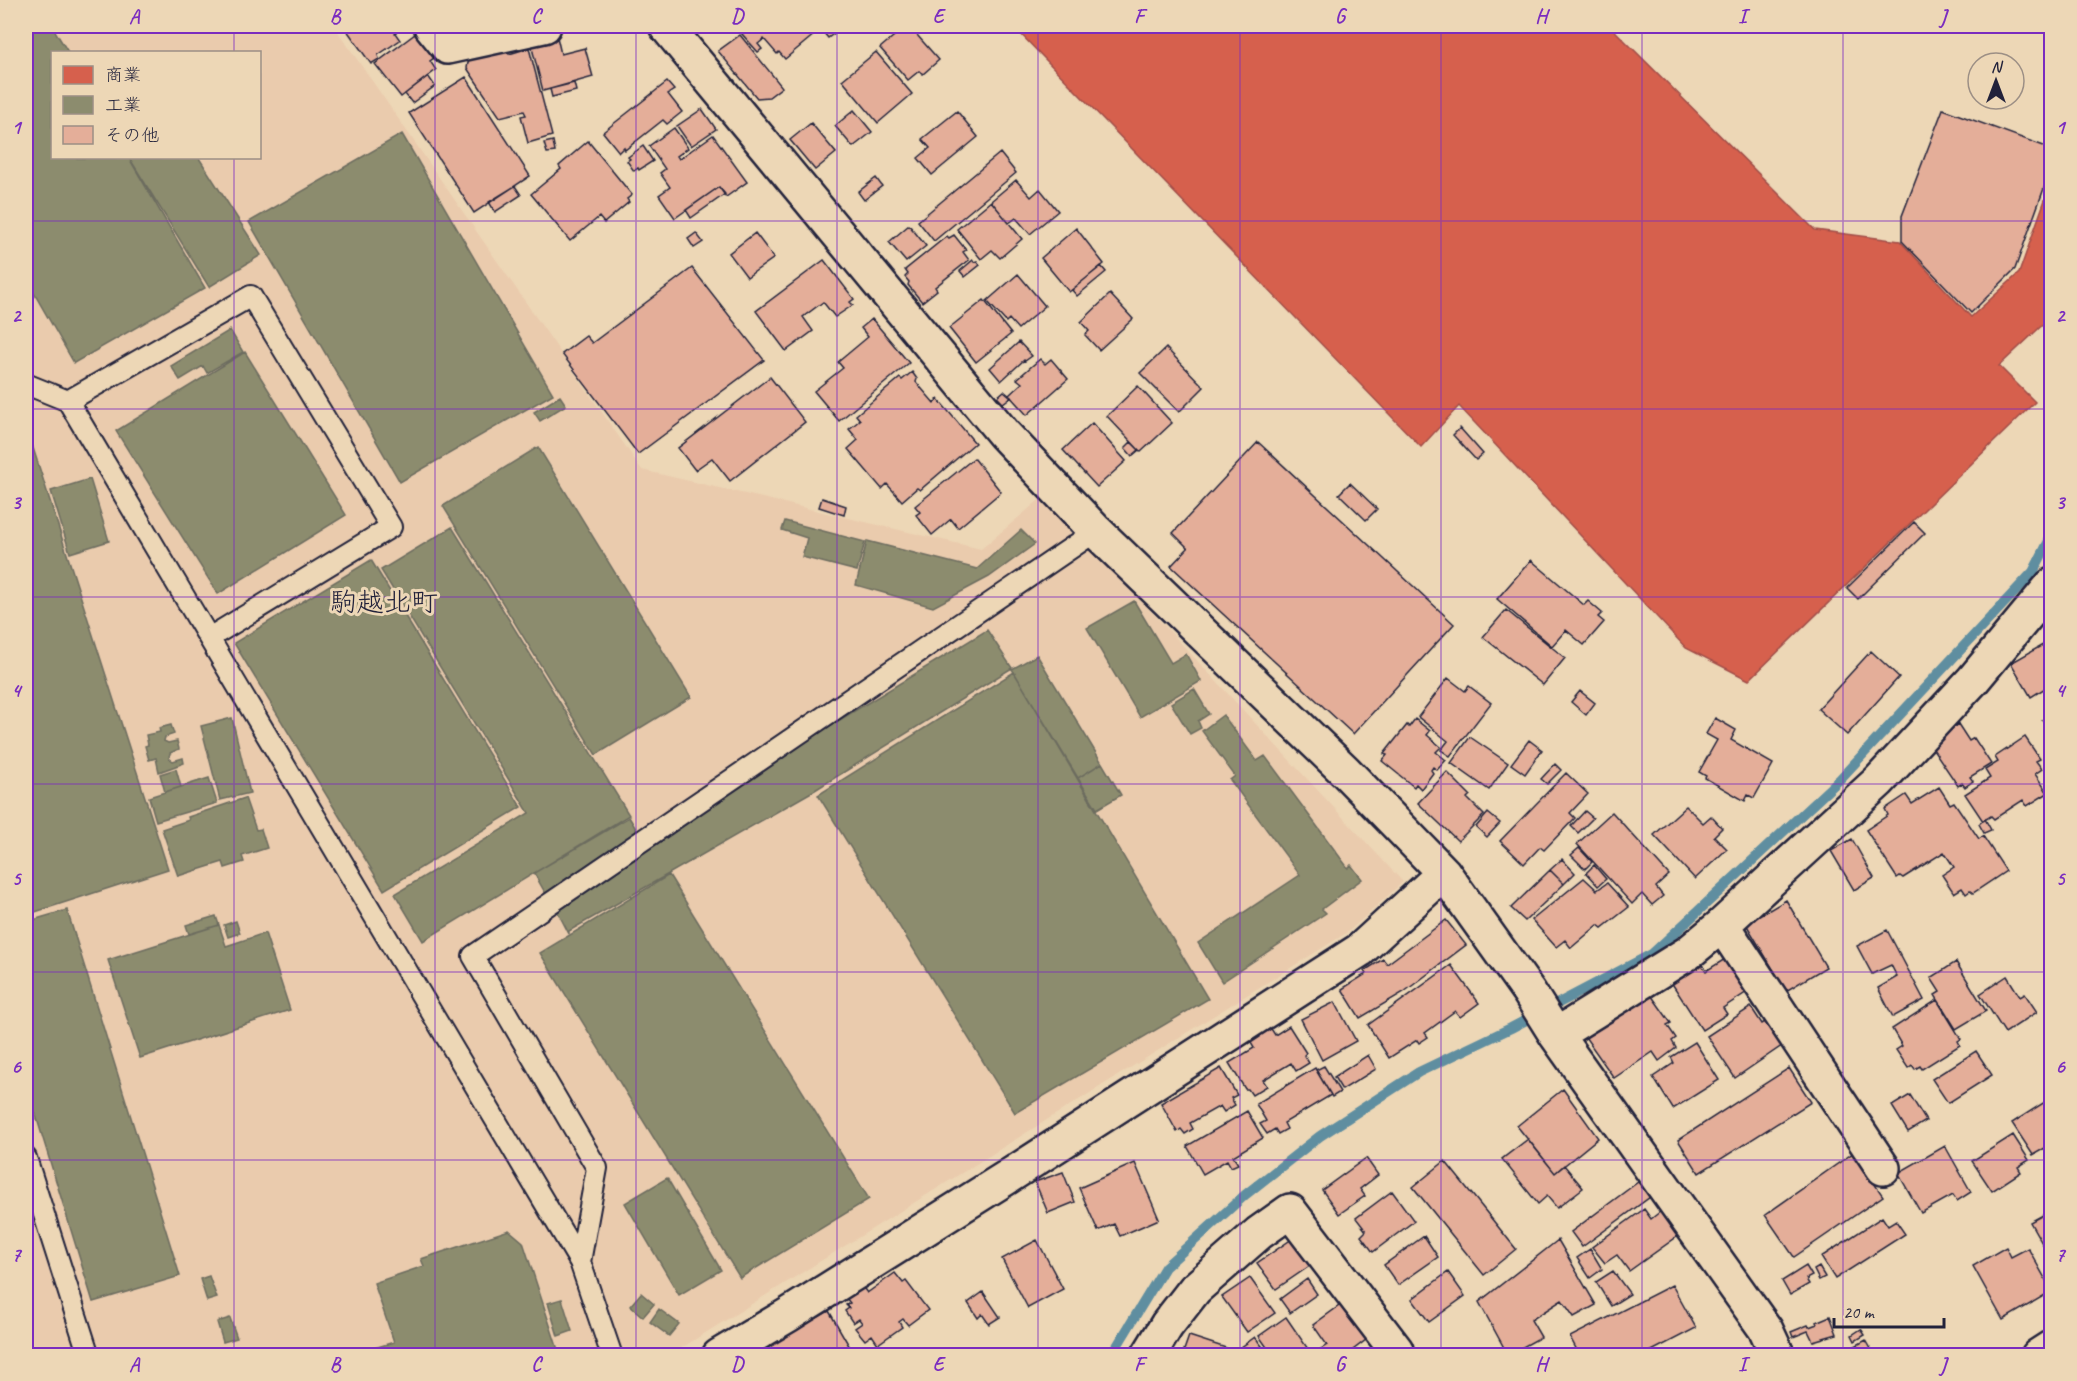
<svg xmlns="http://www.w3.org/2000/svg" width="2077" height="1381" viewBox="0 0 2077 1381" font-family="Caveat,'Klee One',sans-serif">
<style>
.built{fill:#eacbad;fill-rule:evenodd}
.shops{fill:#d6604d;stroke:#a04d48;stroke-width:1.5}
.industry{fill:#8c8c6e;stroke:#6c6c5f;stroke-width:1.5}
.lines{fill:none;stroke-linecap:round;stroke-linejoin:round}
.stream{stroke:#5f8ea0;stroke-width:10}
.building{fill:#e4ae99;stroke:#22223b;stroke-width:1.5}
.lane-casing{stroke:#22223b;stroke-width:24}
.street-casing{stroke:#22223b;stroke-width:38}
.lane{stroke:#edd7b6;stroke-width:20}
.street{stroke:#edd7b6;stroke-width:33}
.grid{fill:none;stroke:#7b2cbf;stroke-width:1.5;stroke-opacity:0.55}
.labels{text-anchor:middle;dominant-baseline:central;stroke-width:6;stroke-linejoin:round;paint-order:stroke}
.quarter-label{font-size:27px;fill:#22223b;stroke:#edd7b6}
.neatline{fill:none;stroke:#7b2cbf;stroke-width:2}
.grid-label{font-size:20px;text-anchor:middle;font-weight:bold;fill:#7b2cbf}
</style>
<rect width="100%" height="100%" fill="#edd7b6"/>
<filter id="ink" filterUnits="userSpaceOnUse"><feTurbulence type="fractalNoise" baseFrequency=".0167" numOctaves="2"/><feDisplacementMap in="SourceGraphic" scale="12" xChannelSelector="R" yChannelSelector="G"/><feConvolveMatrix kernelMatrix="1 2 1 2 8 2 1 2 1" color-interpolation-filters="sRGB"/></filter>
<g filter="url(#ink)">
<path class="built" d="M26 26H334L642 470 981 549 1044 496 1403 882 1348 932 670 1355H26ZM52 52H260V158H52Z"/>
<path class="shops" d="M1013 26H1610L1815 230 1900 241 1971 317 2019 273 2052 180V316L1999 366 2035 402 1749 680 1686 648 1459 406 1421 447Z"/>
<path class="industry" d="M26 26H52L68 52H52V158H129L205 288 74 363 26 279Z
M402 134 553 394 400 482 249 222Z
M132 158H199L261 255 209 287 130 159Z
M230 330 243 352 207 373 203 366 180 380 171 366Z
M245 352 346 515 218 594 116 431Z
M560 396 566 405 540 421 534 412Z
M26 426 168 869 26 915Z
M538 447 691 697 596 755 443 506Z
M90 479 109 541 70 553 51 491Z
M785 521 865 542 857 571 802 557 807 538 782 530Z
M452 527 629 815 423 941 395 894 529 813 381 570Z
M1021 530 1035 544 989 577 933 607 856 585 867 541 977 569Z
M371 560 521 807 384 890 234 643Z
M1134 601 1171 663 1186 654 1201 681 1140 717 1087 628Z
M987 630 1012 668 815 790 569 931V934L550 897Z
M1037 655 1102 763 1078 778 1012 669Z
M1014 672 1208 999 1015 1113 818 795Z
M1194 689 1209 714 1198 721 1201 728 1190 734 1171 703Z
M1223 715 1257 761 1265 756 1348 868 1351 865 1362 879 1322 909 1326 913 1222 982 1198 943 1300 875 1230 780 1235 776 1202 731Z
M232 718 250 793 220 800 201 726Z
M171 725 174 734 165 737 164 741 168 743 177 741 179 749 170 753 169 758 173 761 183 758 184 763 159 772 156 758 149 760 145 746 148 745 146 735 160 732 159 728Z
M1102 763 1121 795 1097 809 1078 778Z
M176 769 181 787 165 792 160 774Z
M209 778 217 803 156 821 149 797Z
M245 798 256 830 261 829 267 848 242 856 244 862 225 868 223 862 178 876 162 829 189 820 188 817Z
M629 817 642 839 547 896 534 873Z
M669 875 869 1199 740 1278 540 953Z
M67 910 180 1276 93 1302 26 1083V922Z
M216 916 219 925 189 934 186 925Z
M236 921 240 933 228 937 224 925Z
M219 925 226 946 265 933 290 1010 140 1058 108 960Z
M667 1178 721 1270 679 1295 625 1203Z
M509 1230 523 1242 560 1356H362L361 1352 394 1342 374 1283 424 1266 421 1259Z
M209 1276 217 1298 207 1301 200 1279Z
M641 1293 654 1304 643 1317 630 1306Z
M562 1299 572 1331 558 1336 548 1303Z
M659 1309 679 1324 669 1336 650 1322Z
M230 1318 237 1338 223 1342 217 1322Z"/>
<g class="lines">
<path class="stream" d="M1111 1356 1165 1267 1245 1195 1320 1136 1419 1072 1511 1028 1652 954 1840 779 2033 572 2052 535"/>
</g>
<path class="building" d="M344 26H404L395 33 400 40 378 55 379 59 371 64Z
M752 26H808L815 34 785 59 779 52 777 54 764 39 758 44 762 49 758 52 742 34Z
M818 26H844L828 38Z
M906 26H909L939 60 923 74 919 71 908 80 880 48Z
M419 31 438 55 430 61 436 70 401 97 375 64Z
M740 35 782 87 769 97 757 98 718 51Z
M557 37 561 54 585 48 593 77 543 91 531 44Z
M507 48 509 54 529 48 552 136 528 143 521 116 526 115 524 111 500 117 467 68 469 57Z
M876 52 912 94 878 123 842 80Z
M428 76 435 86 412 103 405 94Z
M466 77 530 176 474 213 409 113Z
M667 82 674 90 668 94 682 112 667 124 663 120 625 150 624 147 619 152 603 132Z
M574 83 576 91 552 97 550 89Z
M702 109 716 129 691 146 677 126Z
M1943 109 2052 149V166L2015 269 1971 313 1902 241V216Z
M854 110 872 132 853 147 835 126Z
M957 111 978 137 932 175 918 158 930 148 922 139Z
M811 123 836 153 815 170 790 140Z
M674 128 688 148 677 156 679 159 713 135 747 182 726 197 719 187 675 218 659 195 670 187 660 173 665 169 649 146Z
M553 141 555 152 547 153 544 143Z
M588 141 632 195 627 199 629 202 604 223 599 217 570 241 531 194 561 169 559 166Z
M643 146 653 161 639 170 638 168 634 171 627 161 630 159 628 157Z
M1000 153 1016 173 934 241 918 221Z
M876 178 882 186 864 200 858 192Z
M1016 180 1031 197 1040 189 1058 211 1030 234 1016 218 1009 223 991 201Z
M515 186 521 195 495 212 489 202Z
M719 187 725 194 691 218 686 210Z
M991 201 1022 239 1000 258 992 250 981 259 957 229Z
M909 225 926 246 906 262 889 242Z
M1076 228 1104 264 1069 292 1041 258Z
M696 233 703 242 694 248 688 239Z
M755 233 774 258 747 277 729 253Z
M954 235 966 250 963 252 969 260 935 287 937 290 922 302 908 285 909 282 905 277 908 274 905 270 947 236 949 238Z
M824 260 854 299 850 302 853 305 835 317 823 302 803 317 813 331 786 351 756 311Z
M973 260 974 262 977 261 980 265 965 277 960 271Z
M1101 266 1106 272 1077 296 1072 290Z
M692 268 764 360 638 454 562 354 586 336 592 343Z
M1018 274 1045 306 1018 329 1009 319 1006 322 987 301Z
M1110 294 1133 319 1099 350 1085 335 1089 331 1081 322Z
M984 300 1011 334 976 362 949 328Z
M872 319 909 363 839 421 814 391 843 368 838 362 868 337 861 328Z
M1019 342 1032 356 1025 361 1024 360 1001 381 990 368Z
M1166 348 1204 387 1179 412 1140 373Z
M1040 359 1045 364 1051 359 1068 379 1027 415 1009 395 1022 383 1017 379Z
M912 372 917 379 916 382 934 403 938 399 975 443 920 490 917 488 902 501 887 484 882 489 848 449 858 440 849 429 860 420 856 415 900 378 902 380Z
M770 377 805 422 730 481 712 458 695 470 678 448Z
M1138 386 1172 423 1141 452 1107 416Z
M1004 391 1011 397 1003 403 997 397Z
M1092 423 1126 461 1097 487 1063 450Z
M1460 428 1483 454 1476 460 1453 435Z
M1131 442 1139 450 1132 456 1125 448Z
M1258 442 1454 624 1353 734 1171 566 1188 548 1173 533Z
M974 458 1001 492 958 528 951 519 932 535 916 515 920 512 915 506Z
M1350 483 1377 509 1366 520 1339 494Z
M822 498 846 506 844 515 819 507Z
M1914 522 1925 533 1858 599 1847 588Z
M1531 560 1584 605 1588 601 1602 613 1598 617 1604 622 1584 645 1566 630 1552 646 1497 599Z
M1506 610 1565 658 1543 685 1483 637Z
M2048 642 2052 647V680L2045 683 2047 687 2031 697 2011 663Z
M1871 651 1899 677 1847 735 1818 709Z
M1448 678 1465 691 1469 686 1491 703 1450 756 1441 750 1448 741 1418 717Z
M1580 691 1595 703 1586 715 1571 702Z
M2052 714V735L2042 720Z
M1715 718 1736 730 1731 740 1773 764 1754 798 1748 795 1745 801 1705 778 1706 776 1699 772 1717 740 1706 734Z
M1415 719 1430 731 1427 735 1441 747 1436 752 1446 760 1437 770 1433 767 1431 770 1433 773 1421 789 1416 784 1414 787 1382 761 1387 755 1384 754 1407 725 1409 727Z
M1958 724 1969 741 1974 738 1991 764 1970 777 1973 781 1965 787 1962 783 1958 786 1929 743Z
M1470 737 1508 763 1489 790 1451 763Z
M2025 737 2040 759 2036 761 2042 769 2035 774 2048 793 2027 806 2023 800 1994 819 1991 816 1983 821 1965 794 1990 778 1985 770 1998 762 1995 757Z
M1529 740 1542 750 1525 774 1511 764Z
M1555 764 1561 770 1547 784 1541 779Z
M1447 772 1470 795 1467 798 1484 815 1458 841 1418 803Z
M1566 773 1588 794 1570 813 1575 818 1544 850 1540 847 1524 864 1500 841Z
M1939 787 1950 804 1954 802 1979 839 1983 836 2006 871 1973 893 1970 891 1966 894 1962 888 1954 893 1942 875 1954 867 1944 852 1903 878 1900 876 1897 878 1866 830 1888 815 1885 809 1906 795 1912 804Z
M1686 806 1703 823 1711 816 1722 828 1714 836 1727 849 1695 879 1654 835Z
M1585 811 1593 818 1578 833 1571 826Z
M1612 812 1669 875 1656 887 1663 896 1652 905 1642 894 1632 904 1577 844Z
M1488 813 1500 823 1487 837 1476 827Z
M1985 819 1991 830 1984 833 1979 824Z
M1852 839 1874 878 1854 890 1831 851Z
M1579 848 1592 862 1585 869 1571 855Z
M1562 859 1575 873 1564 884 1550 870Z
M1594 865 1606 879 1598 886 1586 873Z
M1550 870 1564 884 1525 921 1511 908Z
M1584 878 1597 890 1607 883 1629 907 1602 928 1598 925 1571 948 1565 940 1556 947 1532 920Z
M1786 900 1826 967 1786 991 1746 924Z
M1446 920 1466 945 1404 992 1360 1018 1342 989 1366 974 1364 971 1383 959 1387 964Z
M1887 930 1924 1000 1893 1017 1878 988 1897 977 1891 965 1872 974 1857 946Z
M1725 959 1747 992 1723 1008 1727 1014 1702 1030 1671 982 1701 963 1706 971Z
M1956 962 1986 1011 1956 1029 1935 995 1940 992 1931 978Z
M1451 965 1479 1003 1460 1017 1455 1011 1425 1033 1428 1037 1419 1043 1417 1040 1389 1058 1368 1025Z
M2007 976 2020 997 2025 994 2037 1012 2005 1033 1980 994Z
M1649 992 1671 1023 1667 1025 1676 1038 1672 1041 1676 1048 1659 1061 1653 1052 1614 1078 1583 1034Z
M1937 1000 1961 1039 1958 1041 1960 1045 1922 1069 1920 1066 1915 1069 1912 1065 1908 1068 1896 1050 1902 1046 1892 1029Z
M1335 1002 1356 1041 1322 1060 1301 1019Z
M1751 1007 1762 1024 1770 1019 1786 1043 1735 1078 1707 1036Z
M1289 1026 1306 1053 1304 1055 1309 1063 1296 1071 1291 1063 1263 1080 1267 1086 1252 1095 1248 1089H1245L1229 1063 1254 1048 1251 1043 1260 1037 1259 1034 1270 1027 1275 1035Z
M1695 1042 1719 1080 1673 1109 1653 1077 1674 1063 1671 1057Z
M1976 1051 1992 1075 1948 1103 1932 1079Z
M1368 1055 1376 1069 1342 1090 1334 1077Z
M1324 1066 1340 1092 1332 1097 1316 1070Z
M1221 1068 1237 1095 1231 1098 1235 1105 1224 1112 1220 1106 1190 1123 1193 1129 1185 1134 1181 1129 1177 1132 1161 1103Z
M1315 1068 1331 1095 1284 1123 1287 1129 1278 1134 1275 1129 1267 1134 1260 1124 1266 1121 1256 1104Z
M1789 1068 1811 1102 1699 1173 1678 1140Z
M1563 1089 1598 1138 1555 1173 1517 1126Z
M1910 1095 1926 1121 1908 1132 1892 1106Z
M2048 1100 2052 1106V1144L2033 1155 2012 1123Z
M1247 1111 1263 1138 1233 1156 1238 1164 1231 1167 1227 1160 1203 1174 1187 1146Z
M2013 1135 2029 1160 2018 1167 2021 1172 1992 1191 1972 1161Z
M1528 1139 1555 1173 1564 1165 1583 1188 1557 1208 1547 1196 1538 1204 1502 1159Z
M1945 1146 1971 1192 1957 1201 1953 1195 1921 1213 1898 1173Z
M1853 1153 1883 1196 1794 1257 1765 1215Z
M1366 1158 1378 1175 1360 1189 1365 1196 1339 1214 1322 1190Z
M1445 1161 1516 1249 1484 1275 1413 1187Z
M1135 1163 1159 1219 1120 1236 1114 1224 1098 1231 1079 1188Z
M1063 1172 1075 1202 1048 1213 1035 1182Z
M1638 1182 1650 1197 1582 1247 1571 1232Z
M1392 1191 1414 1221 1373 1252 1361 1236 1366 1231 1356 1218Z
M1644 1209 1651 1219 1661 1211 1678 1236 1629 1271 1617 1255 1605 1263 1592 1247Z
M2052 1210V1261L2030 1222Z
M1882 1217 1888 1226 1896 1221 1905 1234 1835 1279 1821 1257Z
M1424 1236 1438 1257 1398 1285 1384 1265Z
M1292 1239 1311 1265 1276 1289 1257 1263Z
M1037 1240 1063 1289 1028 1308 1002 1259Z
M1558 1240 1596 1305 1574 1317 1562 1300 1531 1320 1541 1337 1508 1355 1479 1302Z
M2006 1247 2011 1257 2028 1248 2052 1291 2003 1320 1973 1266Z
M1590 1249 1602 1269 1590 1278 1577 1258Z
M1806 1266 1812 1276 1806 1279 1809 1284 1790 1295 1782 1281Z
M1819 1267 1825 1277 1819 1280 1814 1270Z
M1613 1271 1630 1294 1611 1306 1596 1282Z
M1448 1272 1465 1296 1429 1322 1412 1299Z
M895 1273 903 1283 906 1281 928 1310 908 1325 903 1319 899 1322 902 1327 878 1344 872 1335 865 1340 855 1328 862 1323 859 1319 853 1323 845 1311 849 1308 846 1305 850 1303 846 1298 862 1286 867 1293Z
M1250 1278 1275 1313 1247 1332 1222 1297Z
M1307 1279 1317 1294 1290 1313 1280 1299Z
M1672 1285 1696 1328 1642 1356H1580L1570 1337Z
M983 1292 1000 1317 989 1324 982 1314 978 1318 968 1303Z
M1346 1301 1371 1336 1345 1356H1326L1321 1349 1327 1345 1313 1325Z
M829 1311 851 1349 841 1356H759L757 1352Z
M1830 1316 1837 1334 1813 1341 1808 1331 1793 1337 1791 1332 1808 1325 1809 1327 1817 1324 1816 1322Z
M1286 1317 1308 1349 1299 1356H1273L1259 1336Z
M1861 1329 1865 1335 1855 1341 1852 1335Z
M1189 1336 1226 1348 1224 1356H1182Z
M1255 1337 1268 1354 1266 1356H1246L1240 1348Z
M1866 1340 1875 1356H1828L1846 1346 1848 1350Z"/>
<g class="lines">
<defs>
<path id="lane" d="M26 384 68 401 580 1262 612 1356
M68 401 251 296 391 527 209 638
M26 1158 89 1356
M580 1262 597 1168 473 956 1096 531"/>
<path id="street" d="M431 26 448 47 544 26
M666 26 1004 434 1096 531 1346 772 1444 873 1529 992 1556 1035 1766 1330 1778 1356
M1722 925 1883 1168
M1556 1035 1688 953 1722 925 1879 781 1973 680 2052 585
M719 1356 788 1315 1006 1178 1360 950 1444 873
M1148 1356 1167 1325 1195 1289 1259 1233 1290 1211 1396 1350 1390 1356
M2038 1356 2052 1347"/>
</defs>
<use href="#lane" class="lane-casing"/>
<use href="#street" class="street-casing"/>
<use href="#lane" class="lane"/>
<use href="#street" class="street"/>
</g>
</g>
<path class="grid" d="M234 26V52M435 26V1356M636 26V1356M837 26V1356M1038 26V1356M1240 26V1356M1441 26V1356M1642 26V1356M1843 26V1356M234 158V1356M26 221H2052M26 409H2052M26 597H2052M26 784H2052M26 972H2052M26 1160H2052"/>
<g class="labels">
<g class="quarter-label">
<text x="384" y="602">駒越北町</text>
</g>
</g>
<rect width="2077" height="1381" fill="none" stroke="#edd7b6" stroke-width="66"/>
<rect x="51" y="51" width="210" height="108" fill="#edd7b6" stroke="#9c8f85" stroke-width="1.5"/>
<rect x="63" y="66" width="30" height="18" fill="#d6604d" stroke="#9c8f85" stroke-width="1.5"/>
<text x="105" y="81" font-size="18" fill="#22223b">商業</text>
<rect x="63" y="96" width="30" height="18" fill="#8c8c6e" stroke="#9c8f85" stroke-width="1.5"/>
<text x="105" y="111" font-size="18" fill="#22223b">工業</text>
<rect x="63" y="126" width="30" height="18" fill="#e4ae99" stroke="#9c8f85" stroke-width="1.5"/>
<text x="105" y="141" font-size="18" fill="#22223b">その他</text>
<g transform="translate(1996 81)"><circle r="28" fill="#edd7b6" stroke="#9c8f85" stroke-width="1.5"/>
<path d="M0-4.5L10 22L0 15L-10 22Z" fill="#22223b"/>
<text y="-9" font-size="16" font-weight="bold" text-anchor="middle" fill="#22223b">N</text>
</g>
<path d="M1834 1318v9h110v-9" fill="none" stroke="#22223b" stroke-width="3"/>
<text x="1843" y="1318" font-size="18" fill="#22223b" stroke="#edd7b6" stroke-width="4.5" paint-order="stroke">20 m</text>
<rect x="33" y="33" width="2011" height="1315" class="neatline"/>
<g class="grid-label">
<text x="134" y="23">A</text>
<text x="335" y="23">B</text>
<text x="536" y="23">C</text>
<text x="737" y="23">D</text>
<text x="938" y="23">E</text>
<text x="1139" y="23">F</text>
<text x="1340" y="23">G</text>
<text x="1541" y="23">H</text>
<text x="1742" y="23">I</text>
<text x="1943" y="23">J</text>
<text x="16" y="134">1</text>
<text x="2060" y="134">1</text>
<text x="16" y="322">2</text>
<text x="2060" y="322">2</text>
<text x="16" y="509">3</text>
<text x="2060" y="509">3</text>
<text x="16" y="697">4</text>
<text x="2060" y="697">4</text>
<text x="16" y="885">5</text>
<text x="2060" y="885">5</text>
<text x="16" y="1073">6</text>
<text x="2060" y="1073">6</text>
<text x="16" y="1261">7</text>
<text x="2060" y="1261">7</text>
<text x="134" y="1371">A</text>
<text x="335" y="1371">B</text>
<text x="536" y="1371">C</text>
<text x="737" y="1371">D</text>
<text x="938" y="1371">E</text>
<text x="1139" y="1371">F</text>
<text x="1340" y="1371">G</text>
<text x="1541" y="1371">H</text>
<text x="1742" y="1371">I</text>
<text x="1943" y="1371">J</text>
</g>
</svg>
